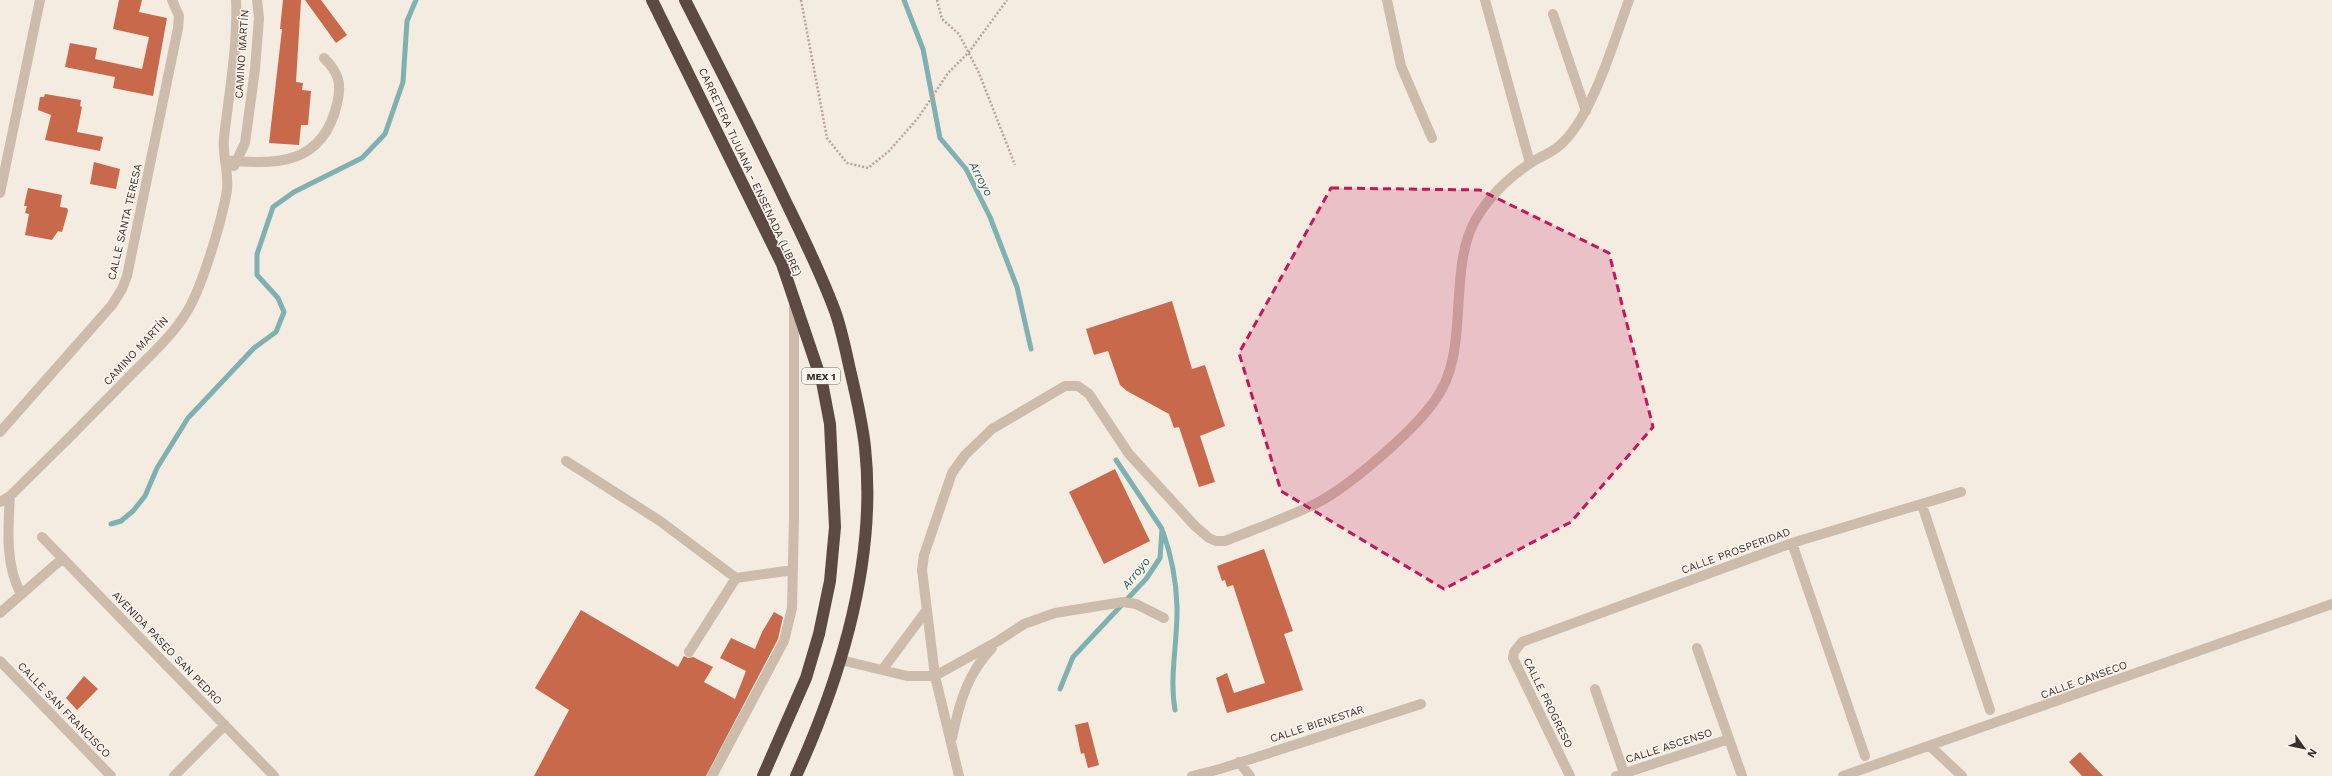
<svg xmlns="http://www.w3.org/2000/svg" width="2332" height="776" viewBox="0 0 2332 776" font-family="'Work Sans',sans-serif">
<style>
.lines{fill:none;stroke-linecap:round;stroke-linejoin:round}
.stream{stroke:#7fb0b2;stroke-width:5}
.building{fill:#c8694b}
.path{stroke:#b9a596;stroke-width:2.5;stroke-dasharray:2 2;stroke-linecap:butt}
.minor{stroke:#cdbbac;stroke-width:10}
.highway{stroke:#5c4a42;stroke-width:12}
.marked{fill:#c2185b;fill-opacity:0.2;stroke:#c2185b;stroke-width:3;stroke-dasharray:8 5;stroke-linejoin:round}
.labels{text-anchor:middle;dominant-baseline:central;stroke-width:3;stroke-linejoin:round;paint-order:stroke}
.shield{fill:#fbf5ee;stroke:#756b66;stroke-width:1}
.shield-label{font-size:10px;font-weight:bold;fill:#3b302b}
.street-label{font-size:11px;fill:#3b302b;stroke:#fbf5ee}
.water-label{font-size:12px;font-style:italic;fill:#1f5a5e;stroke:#fbf5ee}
</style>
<rect width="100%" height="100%" fill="#f4ebe1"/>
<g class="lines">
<path class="stream" d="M904 0 923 49 940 138 966 169 990 217 1017 287 1031 349
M111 524 121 521 133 511 145 496 157 468 188 418 254 348 276 332 284 312 278 298 257 275V254L273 207 294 192 362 158 385 134 403 82 407 21 416 0
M1163 532C1172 557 1176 579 1177 606 1178 641 1169 676 1175 710
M1060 689 1073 657 1146 579 1160 558 1162 529 1116 460"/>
</g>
<path class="building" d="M119 0H142L139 12 167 18 153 96 113 88 115 77 65 67 70 43 97 48 95 59 142 69 149 37 113 29Z
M283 0H301L296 82 303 83 302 90 311 91 308 125H301L299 145 269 143 282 29H280Z
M305 0H321L347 35 336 43Z
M45 94 81 100 80 106 82 107 77 132 103 137 100 151 45 140 51 115 38 110 40 97H44Z
M94 162 120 169 116 189 90 184Z
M28 188 62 195 60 207 67 208 68 211 62 232 58 231 52 240 25 235 29 214 25 213 27 206H24Z
M1172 301 1192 369 1205 365 1225 426 1200 436 1215 482 1199 487 1179 427 1174 428 1169 414 1127 391 1120 385 1108 351 1094 355 1086 329Z
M1115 469 1150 541 1104 564 1069 492Z
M1264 549 1293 631 1284 634 1303 690 1227 713 1216 678 1227 673 1234 693 1265 683 1233 585 1227 587 1225 580 1222 581 1217 566Z
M581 610 678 667 684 656 688 658 693 657 713 667 704 682 735 699 746 671 720 658 731 638 755 649 762 632 774 612 783 617 778 639 706 776H534L569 710 535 688Z
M84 676 98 689 77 710 66 698Z
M1088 722 1099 765 1088 768 1084 753 1081 754 1075 725Z
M2080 752 2103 776H2082L2069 762Z"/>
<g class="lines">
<path class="path" d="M801 0 827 138 847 163 868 168 889 151 918 118 948 73 969 52 1007 0
M937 0 942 19 959 34 979 73 1015 165"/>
<path class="minor" d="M1387 0 1401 66 1432 138
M1485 0 1530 163
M1553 14 1586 111
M226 160C277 166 323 164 337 104 342 84 339 73 324 58
M234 166 245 143 255 69 259 18 257 0
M0 193 40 0
M0 432 112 305 122 289 127 276 178 28 179 16 172 0
M566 461 660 521 736 578
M10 496C8 528 5 565 21 594
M0 502 10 496C49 458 88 419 126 380 147 358 172 337 188 310 203 284 222 220 227 190 229 172 222 155 224 138 229 92 238 47 236 0
M1922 505 1990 710
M42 537 274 776
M1792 543 1865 756
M0 613 63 558
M1697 648 1742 776
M689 652 736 578 793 570
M841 660 907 676H935L998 641 1024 624 1055 613 1123 602 1136 604 1164 618
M0 661 111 776
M883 669 926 611
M1595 689 1624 773
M952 738C959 704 967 674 992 648
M1931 747 1962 776
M1239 762 1250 776
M174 776 225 725
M712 776 784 641 792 608 794 517V305
M959 776 935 676 922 570 924 555 952 473 965 455 992 429 1065 386H1078L1089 394 1129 454 1195 526 1209 538 1216 541H1225C1255 529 1286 518 1315 504 1349 487 1411 433 1433 403 1443 390 1450 373 1453 357 1462 315 1454 256 1476 219 1490 195 1509 177 1532 162 1540 157 1551 153 1559 146 1592 119 1614 40 1629 0
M1192 776 1220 769 1421 704
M1570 776 1513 658 1514 652 1522 642 1792 543 1961 492
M1616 776 1729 739
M1843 776 2332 604"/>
<path class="highway" d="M652 0 782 264 822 382 830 424 835 527 830 581 819 634 806 678 763 776
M685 0C719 67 753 133 785 200 803 237 822 275 836 314 842 332 846 351 850 370 856 395 862 421 865 447 877 559 842 675 796 776"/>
</g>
<path class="marked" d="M1331 188 1480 190 1609 253 1653 427 1571 522 1444 589 1281 491 1239 353Z"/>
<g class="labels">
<rect class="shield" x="802" y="368" width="38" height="16" rx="3"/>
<g class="shield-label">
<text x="821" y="376">MEX 1</text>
</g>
<g class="street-label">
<text transform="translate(242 54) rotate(-86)">CAMINO MARTÍN</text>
<text transform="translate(750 172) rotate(65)">CARRETERA TIJUANA - ENSENADA (LIBRE)</text>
<text transform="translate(125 222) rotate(-77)">CALLE SANTA TERESA</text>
<text transform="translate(136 351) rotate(-47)">CAMINO MARTÍN</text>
<text transform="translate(1736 551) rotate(-20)">CALLE PROSPERIDAD</text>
<text transform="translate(167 648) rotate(46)">AVENIDA PASEO SAN PEDRO</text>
<text transform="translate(2084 680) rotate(-20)">CALLE CANSECO</text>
<text transform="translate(1548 703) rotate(64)">CALLE PROGRESO</text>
<text transform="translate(64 710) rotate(46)">CALLE SAN FRANCISCO</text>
<text transform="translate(1317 724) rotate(-18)">CALLE BIENESTAR</text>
<text transform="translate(1669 746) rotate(-18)">CALLE ASCENSO</text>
</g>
<g class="water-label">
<text transform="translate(981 179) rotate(62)">Arroyo</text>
<text transform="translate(1136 573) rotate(-51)">Arroyo</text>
</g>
</g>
<g transform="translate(2304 748) rotate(123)" stroke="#fbf5ee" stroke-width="3" paint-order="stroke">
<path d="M0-3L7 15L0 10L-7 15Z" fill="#3b302b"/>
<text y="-6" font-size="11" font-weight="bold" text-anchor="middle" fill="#3b302b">N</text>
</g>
</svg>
